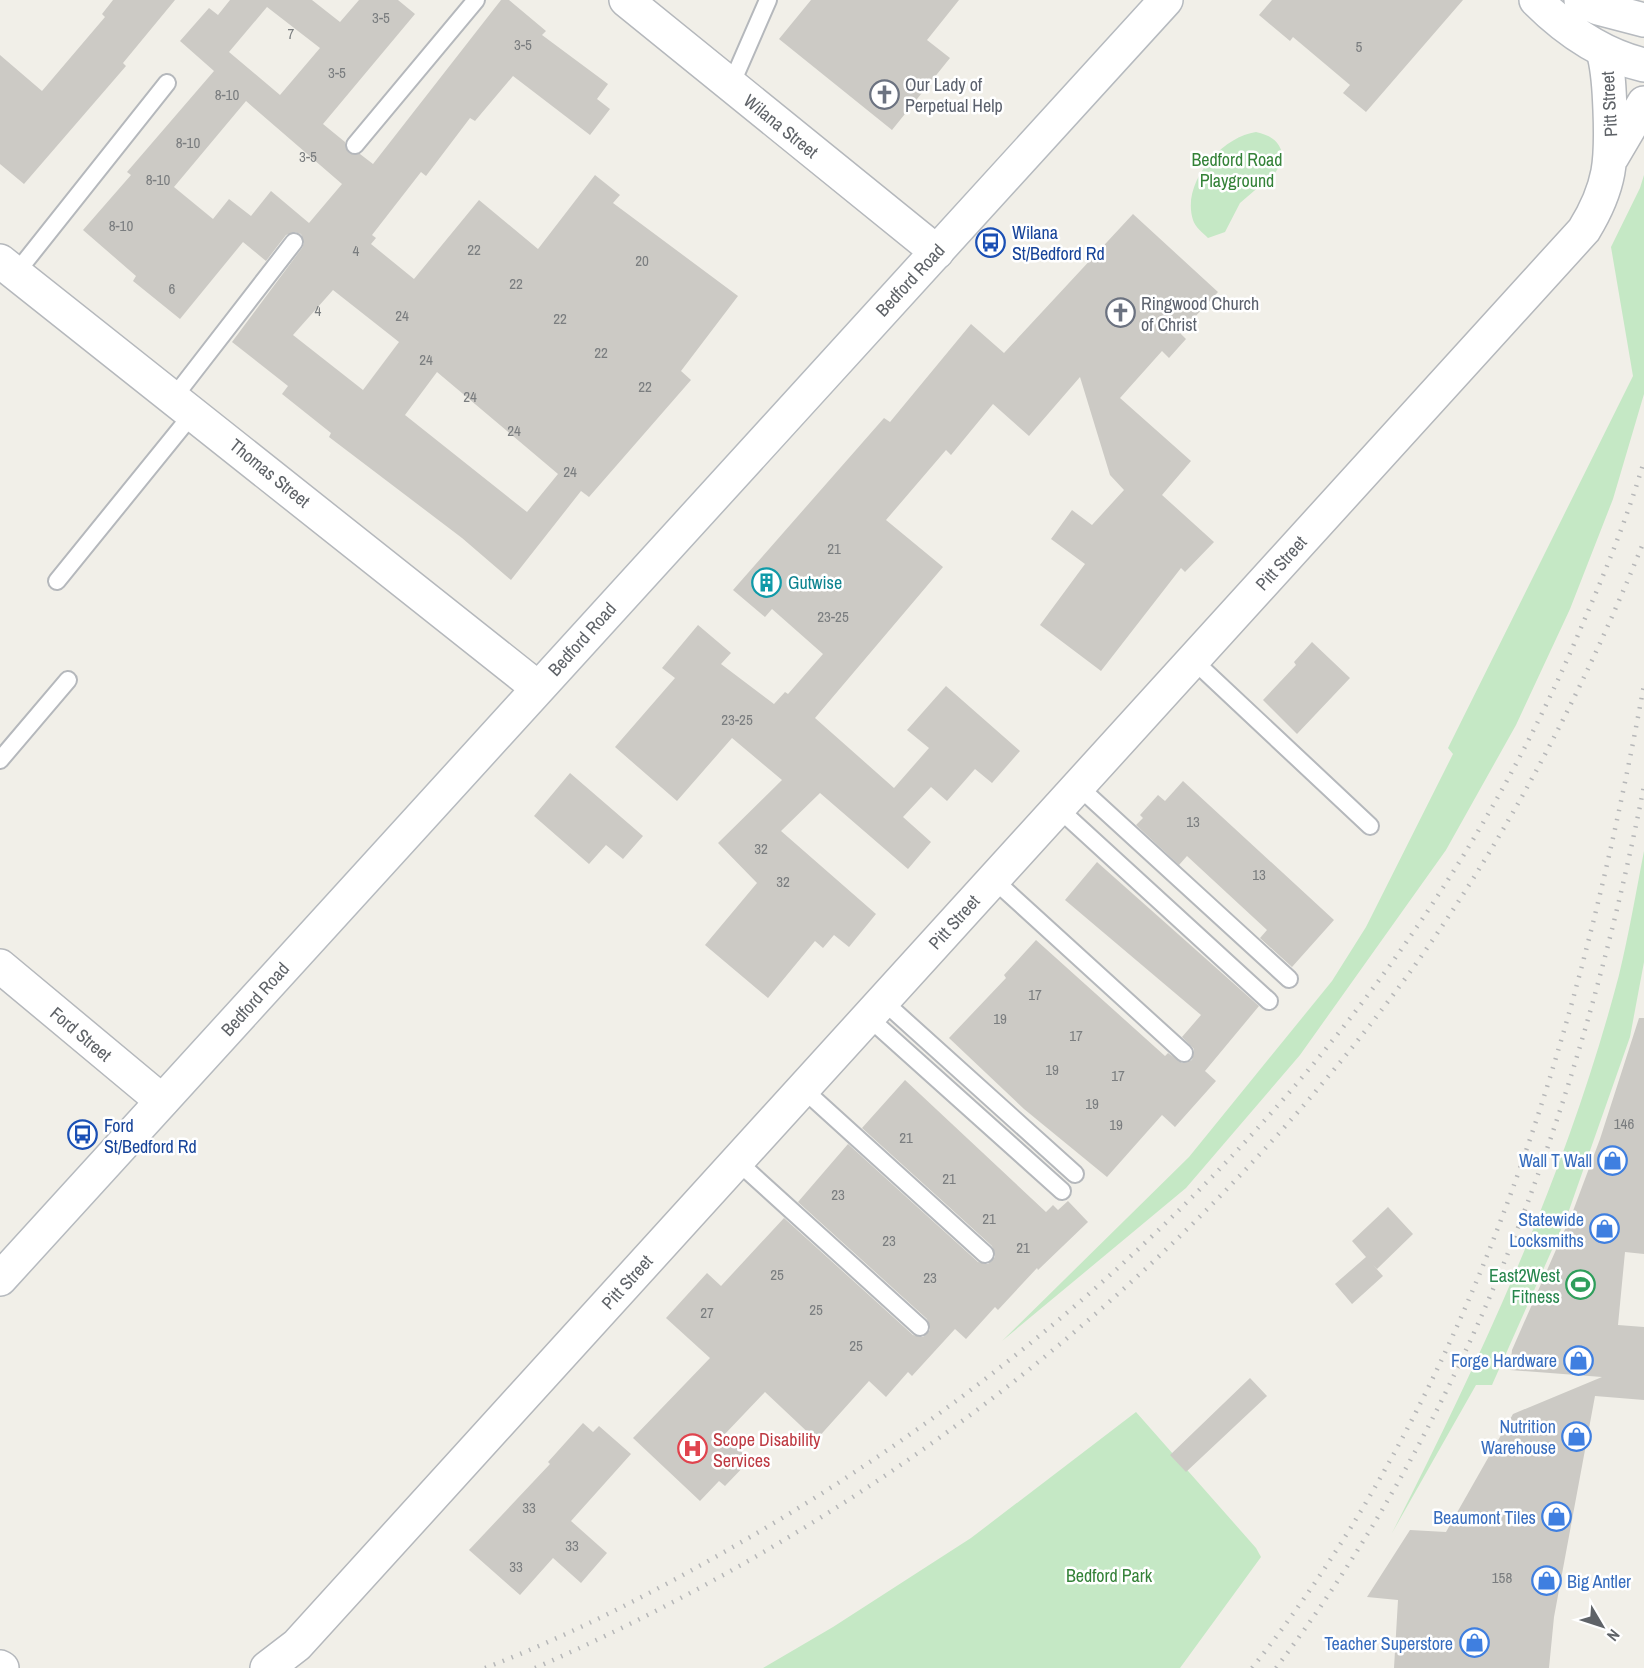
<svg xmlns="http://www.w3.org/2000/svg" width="1644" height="1668" viewBox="0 0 1644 1668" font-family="'Archivo Narrow',sans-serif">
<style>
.green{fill:#c5e8c5}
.building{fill:#cccac5;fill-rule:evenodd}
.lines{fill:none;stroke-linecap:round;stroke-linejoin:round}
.service-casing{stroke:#b5b8bc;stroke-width:20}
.minor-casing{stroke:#b5b8bc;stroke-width:36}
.secondary-casing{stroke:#b6babf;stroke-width:36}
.service{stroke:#fff;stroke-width:16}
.minor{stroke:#fff;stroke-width:33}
.secondary{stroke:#fff;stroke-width:33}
.rail{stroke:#b6b7b8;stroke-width:4.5;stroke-dasharray:1.5 8;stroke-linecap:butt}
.labels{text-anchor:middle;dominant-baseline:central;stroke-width:5;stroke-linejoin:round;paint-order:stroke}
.number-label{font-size:15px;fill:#7a7d7f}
.worship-label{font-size:18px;fill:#5b616d;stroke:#fff;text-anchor:start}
.street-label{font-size:18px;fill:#5f6368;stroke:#fff}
.park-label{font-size:18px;fill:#348238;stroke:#fff}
.transit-label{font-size:18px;fill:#164399;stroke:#fff;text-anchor:start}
.culture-label{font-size:18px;fill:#0d838f;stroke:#fff;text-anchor:start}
.shop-label{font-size:18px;fill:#366cbe;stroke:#fff;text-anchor:end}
.leisure-label{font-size:18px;fill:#27864d;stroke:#fff;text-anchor:end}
.health-label{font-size:18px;fill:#be3a42;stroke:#fff;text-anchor:start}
</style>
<rect width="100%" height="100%" fill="#f1efe8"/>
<path class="green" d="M1256 132C1273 136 1280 142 1284 159L1275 173 1240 203 1225 232 1208 238C1203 233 1195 227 1193 220 1181 183 1221 137 1256 132Z
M1644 175V394L1613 499 1570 609 1516 725 1446 850 1300 1055 1186 1188 1002 1341 1189 1157 1332 981 1366 927 1453 754 1448 748 1633 376 1611 247 1640 188Z
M1644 851V962L1630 1037 1567 1216 1492 1385H1476L1392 1533C1483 1354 1568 1170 1619 975 1629 934 1636 892 1644 851Z
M1136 1412 1256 1548 1261 1557 1180 1668H763L833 1627 971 1538Z"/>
<path class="building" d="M113 0H175L123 63 126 66 24 184 0 164V55L42 91 105 17 102 14Z
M230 0H312L340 22 359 0H398L415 14 323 124 345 142 349 153 360 154 373 164 501 0H509L546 31 542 35 608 84 597 99 610 109 590 135 513 76 475 121 470 118 426 176 421 172 372 235 376 238 371 244 414 279 479 200 538 249 595 175 620 195 613 203 738 296 681 371 691 380 589 497 581 491 511 580 462 538 329 437 331 433 282 394 288 386 232 342 302 248 304 243 301 234 295 232 286 235 266 261 243 242 180 319 133 281 136 276 83 230 131 175 127 172 214 71 180 41 209 8 218 15ZM267 7 320 48 280 95 229 52ZM246 101 342 184 309 223 271 191 251 216 229 199 213 219 174 187ZM333 290 399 342 363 390 293 335ZM437 372 558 474 527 512 405 415Z
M811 0H959L927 40 950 58 892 130 779 39Z
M1272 0H1463L1366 112 1343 93 1350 85 1293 37 1290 41 1259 15Z
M1133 214 1218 292 1180 333 1186 339 1169 358 1162 351 1120 398 1191 461 1162 495 1214 542 1185 572 1181 568 1101 671 1040 625 1085 564 1051 539 1072 510 1092 525 1124 490 1110 475 1080 377 1029 436 993 404 951 455 946 450 886 520 943 567 815 718 894 788 929 748 907 730 946 686 1020 751 992 783 975 769 947 801 931 787 903 817 931 842 908 869 820 793 781 831 876 914 849 947 834 935 823 948 815 941 768 998 705 945 757 883 718 843 782 780 732 738 677 801 615 747 675 678 662 668 698 625 731 653 721 664 774 704 785 692 788 694 823 654 772 609 765 617 733 590 884 418 890 422 971 324 1004 353Z
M1312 642 1350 678 1297 734 1263 700 1296 665 1294 662Z
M570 773 643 836 623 859 606 845 589 864 534 816Z
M1183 781 1334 920 1292 967 1260 938 1267 930 1187 856 1179 865 1136 825 1143 818 1140 815 1158 795 1165 801Z
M1097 862 1259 1006 1205 1071 1216 1081 1175 1127 1162 1115 1107 1177 1024 1109 949 1038 1006 978 1004 975 1036 940 1165 1056 1168 1053 1182 1063 1192 1060 1194 1049 1182 1037 1201 1015 1065 900Z
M1639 1018H1644V1254L1625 1252 1618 1325 1644 1327V1400L1595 1396 1554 1617 1549 1668H1394L1398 1600 1367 1597 1410 1530 1446 1532 1513 1414 1602 1377 1510 1370 1512 1350 1573 1211 1600 1139Z
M905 1080 1046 1212 1053 1205 1058 1210 1068 1201 1088 1222 1038 1270 1037 1268 998 1310 995 1307 966 1339 955 1329 912 1376 908 1372 886 1397 869 1381 816 1440 765 1392 724 1435 750 1460 725 1486 719 1481 700 1501 633 1438 710 1358 666 1318 707 1273 721 1286 784 1218 913 1335 923 1337 930 1330 927 1319 798 1202 848 1144 978 1262 988 1264 995 1257 992 1246 862 1128Z
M1388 1207 1413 1234 1377 1269 1373 1265 1383 1276 1352 1304 1335 1284 1366 1257 1352 1241Z
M1250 1378 1267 1396 1186 1472 1170 1455Z
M583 1423 593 1432 599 1426 631 1454 571 1521 607 1553 581 1583 553 1558 520 1595 469 1550 550 1464 548 1462Z"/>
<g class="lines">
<defs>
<path id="service" d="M731 85 768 0
M355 145 476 0
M16 273 167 83
M174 397 294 242
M57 581 194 412
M1193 660 1370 826
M0 760 68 680
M1078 786 1289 979
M1058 808 1269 1001
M993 879 1184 1053
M883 1001 1075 1174
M868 1017 1062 1191
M803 1089 985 1254
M737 1161 920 1327"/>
<path id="minor" d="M626 0 937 252
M1612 157 1644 103
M0 261 538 688
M0 966 162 1101
M0 1667 2 1668
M267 1668 297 1645 1584 230C1611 186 1612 160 1610 110 1609 90 1609 71 1603 51"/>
<path id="secondary" d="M1536 0C1566 30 1602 55 1644 65
M1581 0 1598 8 1644 20
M0 1279 1166 0"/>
</defs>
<use href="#service" class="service-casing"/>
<use href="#minor" class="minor-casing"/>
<use href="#secondary" class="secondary-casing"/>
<use href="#service" class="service"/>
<use href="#minor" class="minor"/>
<use href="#secondary" class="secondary"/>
<path class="rail" d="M485 1668C579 1632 670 1584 757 1533 1114 1323 1422 1008 1583 623 1606 570 1628 516 1644 461
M535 1668C877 1519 1179 1283 1402 983 1502 847 1581 697 1644 541
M1252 1668C1476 1387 1580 1032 1644 685
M1276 1668C1471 1412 1582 1099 1644 786"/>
</g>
<defs>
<symbol id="church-ring" viewBox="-11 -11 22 22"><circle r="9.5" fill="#fff" stroke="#6b7280" stroke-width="1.5"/><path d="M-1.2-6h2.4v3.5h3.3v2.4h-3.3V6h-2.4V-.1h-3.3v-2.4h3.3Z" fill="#6b7280"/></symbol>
<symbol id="bus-ring" viewBox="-11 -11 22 22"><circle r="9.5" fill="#fff" stroke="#1a4fb4" stroke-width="1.5"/><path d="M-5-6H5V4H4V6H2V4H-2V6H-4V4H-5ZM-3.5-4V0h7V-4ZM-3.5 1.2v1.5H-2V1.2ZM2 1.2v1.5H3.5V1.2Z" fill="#1a4fb4"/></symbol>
<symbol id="building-ring" viewBox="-11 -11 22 22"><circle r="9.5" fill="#fff" stroke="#0f9aa8" stroke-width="1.5"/><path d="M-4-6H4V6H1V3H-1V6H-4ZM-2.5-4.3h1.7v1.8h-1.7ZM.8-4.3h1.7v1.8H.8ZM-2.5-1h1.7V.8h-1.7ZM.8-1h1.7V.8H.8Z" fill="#0f9aa8"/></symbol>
<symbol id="shop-ring" viewBox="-11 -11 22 22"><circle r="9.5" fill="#fff" stroke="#3f7fe0" stroke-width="1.5"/><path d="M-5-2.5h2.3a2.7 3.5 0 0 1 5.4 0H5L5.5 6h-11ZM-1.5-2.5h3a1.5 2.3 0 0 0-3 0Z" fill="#3f7fe0"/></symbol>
<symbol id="stadium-ring" viewBox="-11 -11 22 22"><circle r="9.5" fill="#fff" stroke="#2e9e5b" stroke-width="1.5"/><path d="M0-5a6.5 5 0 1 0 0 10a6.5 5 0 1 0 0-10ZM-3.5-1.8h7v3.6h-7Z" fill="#2e9e5b"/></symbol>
<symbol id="hospital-ring" viewBox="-11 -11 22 22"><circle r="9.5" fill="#fff" stroke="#e0444e" stroke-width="1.5"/><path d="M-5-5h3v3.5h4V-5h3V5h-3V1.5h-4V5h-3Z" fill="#e0444e"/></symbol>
</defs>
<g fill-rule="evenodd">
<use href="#church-ring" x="868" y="78" width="33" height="33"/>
<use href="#bus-ring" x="974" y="226" width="33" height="33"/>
<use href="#church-ring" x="1104" y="296" width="33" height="33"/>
<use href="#building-ring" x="750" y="566" width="33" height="33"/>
<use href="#bus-ring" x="66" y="1118" width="33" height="33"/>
<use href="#shop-ring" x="1596" y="1144" width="33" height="33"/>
<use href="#shop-ring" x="1588" y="1212" width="33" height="33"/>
<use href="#stadium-ring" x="1564" y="1268" width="33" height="33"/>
<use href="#shop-ring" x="1562" y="1344" width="33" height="33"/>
<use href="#shop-ring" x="1560" y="1420" width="33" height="33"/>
<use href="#hospital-ring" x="676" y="1432" width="33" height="33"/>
<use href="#shop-ring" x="1540" y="1500" width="33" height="33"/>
<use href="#shop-ring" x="1530" y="1564" width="33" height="33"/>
<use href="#shop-ring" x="1458" y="1626" width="33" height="33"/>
</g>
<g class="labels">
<g class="number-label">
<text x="381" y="17">3-5</text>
<text x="291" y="33">7</text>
<text x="523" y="44">3-5</text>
<text x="1359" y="46">5</text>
<text x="337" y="72">3-5</text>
<text x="227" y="94">8-10</text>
<text x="188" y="142">8-10</text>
<text x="308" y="156">3-5</text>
<text x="158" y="179">8-10</text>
<text x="121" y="225">8-10</text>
<text x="474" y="249">22</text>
<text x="356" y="250">4</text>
<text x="642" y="260">20</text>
<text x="516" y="283">22</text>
<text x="172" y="288">6</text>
<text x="318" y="310">4</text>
<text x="402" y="315">24</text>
<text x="560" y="318">22</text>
<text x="601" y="352">22</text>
<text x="426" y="359">24</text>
<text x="645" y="386">22</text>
<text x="470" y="396">24</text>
<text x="514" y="430">24</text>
<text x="570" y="471">24</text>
<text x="834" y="548">21</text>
<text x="833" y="616">23-25</text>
<text x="737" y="719">23-25</text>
<text x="1193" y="821">13</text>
<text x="761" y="848">32</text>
<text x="1259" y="874">13</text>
<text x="783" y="881">32</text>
<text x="1035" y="994">17</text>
<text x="1000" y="1018">19</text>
<text x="1076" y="1035">17</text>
<text x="1052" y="1069">19</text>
<text x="1118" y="1075">17</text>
<text x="1092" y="1103">19</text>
<text x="1624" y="1123">146</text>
<text x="1116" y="1124">19</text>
<text x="906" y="1137">21</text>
<text x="949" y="1178">21</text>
<text x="838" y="1194">23</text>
<text x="989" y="1218">21</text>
<text x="889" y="1240">23</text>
<text x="1023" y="1247">21</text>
<text x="777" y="1274">25</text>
<text x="930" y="1277">23</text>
<text x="816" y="1309">25</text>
<text x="707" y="1312">27</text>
<text x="856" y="1345">25</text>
<text x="529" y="1507">33</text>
<text x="572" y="1545">33</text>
<text x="516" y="1566">33</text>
<text x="1502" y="1577">158</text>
</g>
<g class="worship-label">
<text x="905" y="84">Our Lady of<tspan x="905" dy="21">Perpetual Help</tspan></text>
<text x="1141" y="303">Ringwood Church<tspan x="1141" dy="21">of Christ</tspan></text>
</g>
<g class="street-label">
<text transform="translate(1609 104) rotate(-93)">Pitt Street</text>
<text transform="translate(781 126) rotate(39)">Wilana Street</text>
<text transform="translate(910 280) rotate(-47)">Bedford Road</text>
<text transform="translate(270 473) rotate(39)">Thomas Street</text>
<text transform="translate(1281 563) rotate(-48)">Pitt Street</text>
<text transform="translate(582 639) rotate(-48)">Bedford Road</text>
<text transform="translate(954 922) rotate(-48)">Pitt Street</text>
<text transform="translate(255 999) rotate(-48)">Bedford Road</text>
<text transform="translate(81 1034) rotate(40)">Ford Street</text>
<text transform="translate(627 1282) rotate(-48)">Pitt Street</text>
</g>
<g class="park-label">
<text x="1237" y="159">Bedford Road<tspan x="1237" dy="21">Playground</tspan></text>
<text x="1109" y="1575">Bedford Park</text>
</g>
<g class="transit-label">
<text x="1012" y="232">Wilana<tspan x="1012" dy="21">St/Bedford Rd</tspan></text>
<text x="104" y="1125">Ford<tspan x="104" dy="21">St/Bedford Rd</tspan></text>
</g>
<g class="culture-label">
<text x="788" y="582">Gutwise</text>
</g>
<g class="shop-label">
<text x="1592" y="1160">Wall T Wall</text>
<text x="1584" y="1219">Statewide<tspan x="1584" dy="21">Locksmiths</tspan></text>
<text x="1557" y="1360">Forge Hardware</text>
<text x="1556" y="1426">Nutrition<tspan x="1556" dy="21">Warehouse</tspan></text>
<text x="1536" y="1517">Beaumont Tiles</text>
<text x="1567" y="1581" text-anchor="start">Big Antler</text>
<text x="1453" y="1643">Teacher Superstore</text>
</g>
<g class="leisure-label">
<text x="1560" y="1275">East2West<tspan x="1560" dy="21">Fitness</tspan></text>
</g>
<g class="health-label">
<text x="713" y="1439">Scope Disability<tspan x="713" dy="21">Services</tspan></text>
</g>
</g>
<g transform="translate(1602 1626) rotate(129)" stroke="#ffffff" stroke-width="4.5" paint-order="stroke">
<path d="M0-4.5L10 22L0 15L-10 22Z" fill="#5f6368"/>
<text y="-9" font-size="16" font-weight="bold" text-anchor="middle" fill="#5f6368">N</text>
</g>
</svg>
